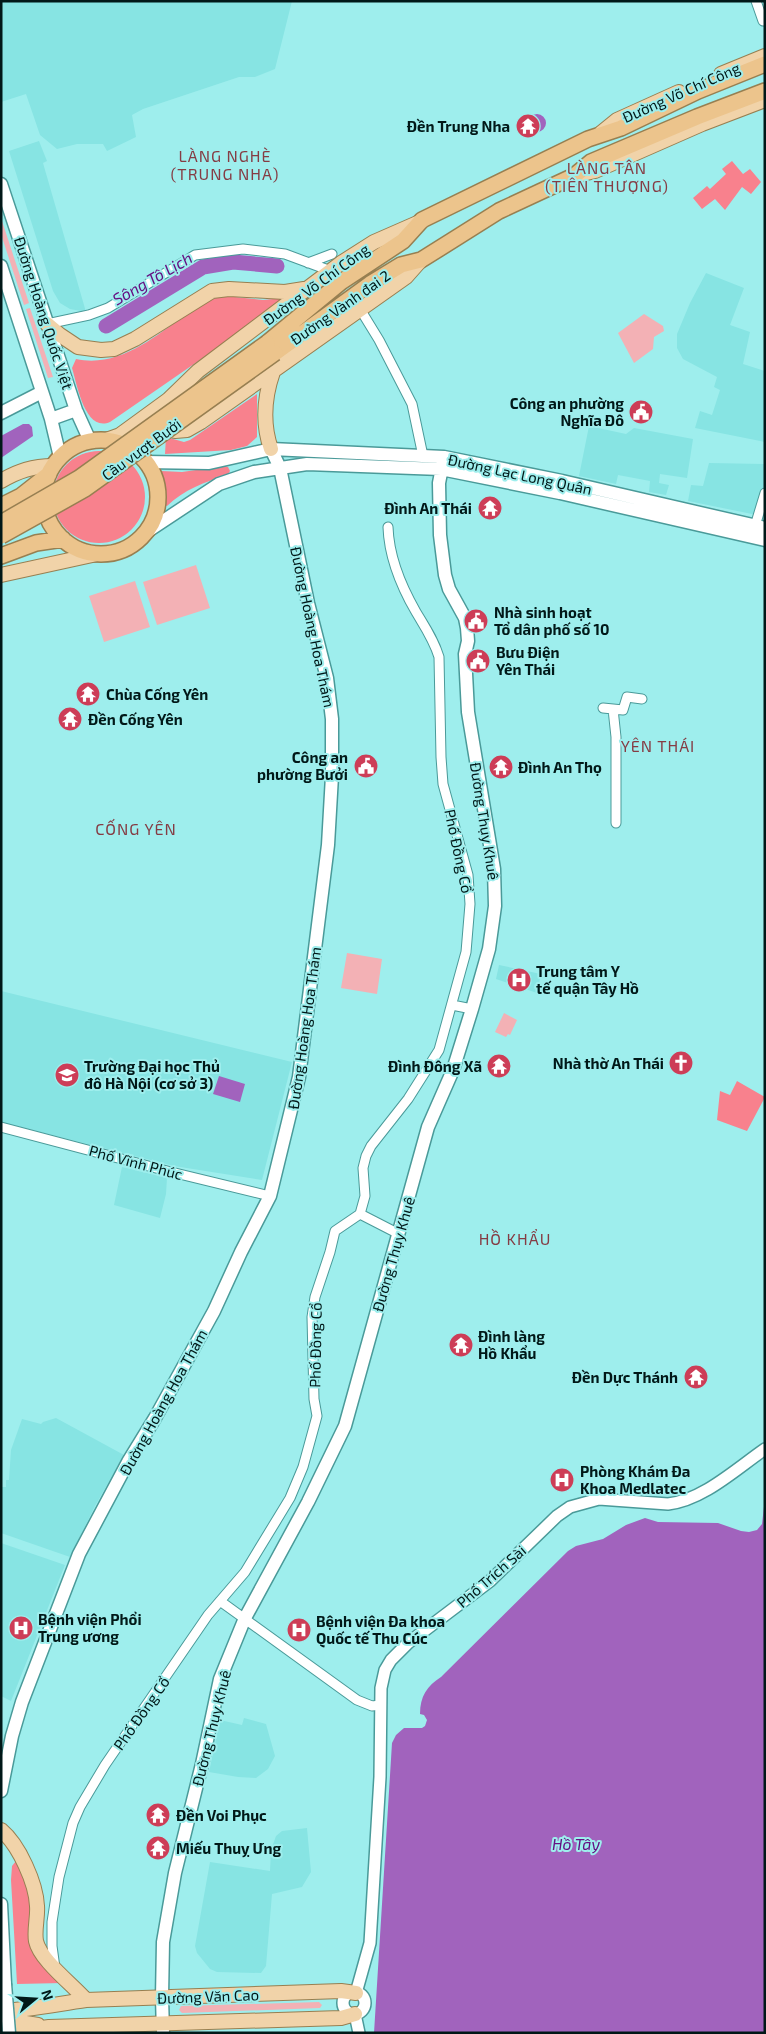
<svg xmlns="http://www.w3.org/2000/svg" width="766" height="2034" viewBox="0 0 766 2034" font-family="'Exo 2',sans-serif">
<style>
.built{fill:#87e4e3}
.green{fill:#f3b1b5}
.forest{fill:#f8818d}
.water{fill:#a163bd}
.lines{fill:none;stroke-linecap:round;stroke-linejoin:round}
.river{stroke:#a163bd;stroke-width:15}
.minor-casing{stroke:#4a9a99;stroke-width:11}
.tertiary-casing{stroke:#4a9a99;stroke-width:14}
.secondary-casing{stroke:#4a9a99;stroke-width:15}
.primary-casing{stroke:#977f51;stroke-width:16}
.trunk-casing{stroke:#977f51;stroke-width:18}
.minor{stroke:#fff;stroke-width:9}
.tertiary{stroke:#fff;stroke-width:11}
.secondary{stroke:#fff;stroke-width:12}
.primary{stroke:#f1d3a9;stroke-width:14}
.trunk{stroke:#ecc48c;stroke-width:15}
.secondary-bridge-casing{stroke:#4a9a99;stroke-width:15;stroke-linecap:butt}
.trunk-bridge-casing{stroke:#977f51;stroke-width:18;stroke-linecap:butt}
.secondary-bridge{stroke:#fff;stroke-width:12}
.trunk-bridge{stroke:#ecc48c;stroke-width:15}
.labels{text-anchor:middle;dominant-baseline:central;stroke-width:4;stroke-linejoin:round;paint-order:stroke}
.street-label{font-size:15px;fill:#011818;stroke:#9eeeed}
.poi-label{font-size:15px;font-weight:bold;fill:#011818;stroke:#9eeeed;text-anchor:start}
.neighbourhood-label{font-size:16px;letter-spacing:1px;fill:#853c44;stroke:#9eeeed}
.water-label{font-size:16px;font-style:italic;fill:#651082;stroke:#9eeeed}
</style>
<rect width="100%" height="100%" fill="#9eeeed"/>
<path class="built" d="M1 1H292L275 69 255 77H239L143 109 132 115 136 137 107 151 103 144H77L57 149 40 135 26 94 1 102Z
M39 141 47 161 43 163 86 312 70 309 60 303 53 291 9 151Z
M706 273 744 288 730 325 750 332 743 364 765 371V442L695 428 700 411 712 415 720 390 714 387 717 377 683 359 677 348V334L690 303Z
M589 426 626 434 634 428 693 439 687 478 660 474 659 483 669 485 666 495 649 492 650 481 618 475 616 484 579 476Z
M709 463 765 464V480L757 515 688 501 691 485 703 486Z
M499 965 541 974 537 993 496 979Z
M1 991 292 1062 262 1180 174 1166 1 1122Z
M122 1167 167 1178 166 1194 160 1218 114 1205Z
M56 1418 124 1455 95 1506 70 1557 1 1533V1487H6V1480H9L11 1450 22 1419 41 1424 43 1422Z
M1 1543 65 1565 11 1701 1 1696Z
M244 1718 266 1724 275 1756 268 1769 256 1778 238 1777 209 1772 220 1720 242 1725Z
M307 1828 311 1872 302 1887 272 1894 266 1966 261 1973 217 1972 210 1969 197 1953 195 1946 210 1862 270 1871 271 1850 276 1836 282 1831Z"/>
<path class="green" d="M1 218 29 303 24 305 1 234Z
M30 308 53 377 48 378 26 309Z
M644 314 663 326 664 331 654 337 653 349 634 363 618 333Z
M196 565 210 608 157 625 143 582Z
M135 581 150 627 104 642 89 596Z
M347 953 382 959 377 994 341 988Z
M504 1013 517 1020 510 1035 508 1034 506 1037 495 1032Z
M319 2002 322 2005 320 2008 182 2013 179 2010 181 2006Z"/>
<path class="forest" d="M732 161 743 174 750 169 761 182 751 194 742 187 725 210 715 199 702 209 693 198 707 186 710 189 726 174 722 169Z
M226 296 263 300 283 298 284 302 110 422C85 433 77 384 72 368L76 359C118 368 153 338 184 316 198 306 209 298 226 296Z
M257 394V437L247 446 231 450 165 454 166 437 184 442 190 440Z
M53 497a46 46 0 1 1 92 0a46 46 0 1 1-92 0Z
M224 466 228 467 230 471 227 476C205 481 184 490 167 506L164 505 165 488 161 471 182 472Z
M737 1081 765 1097 747 1131 717 1120 720 1091 730 1095Z
M16 1861 18 1863 30 1888 33 1931 63 1983 17 1984 11 1880 12 1866Z"/>
<path class="water" d="M528 123a9 9 0 1 1 18 0a9 9 0 1 1-18 0Z
M23 424H29L32 427 33 436 1 458V436Z
M219 1076 245 1084 240 1102 213 1094Z
M765 1498V2033H374L392 1743 396 1735 404 1728H422L425 1726 427 1720 424 1715 420 1714C420 1696 427 1686 441 1677L568 1551 576 1546 603 1539 626 1525 645 1518 658 1522 718 1523 741 1531 749 1532 757 1530 762 1524Z"/>
<g class="lines">
<path class="river" d="M106 326 203 267 233 262 277 266"/>
<defs>
<path id="minor" d="M756 1 763 21 765 20
M308 263 332 254
M360 309 379 340 412 404 423 456
M47 324 89 315 108 308 195 255 243 249 285 254 331 271
M755 526 765 493
M603 708 623 710 627 697 642 699
M613 709 616 737V823
M452 1005 472 1009
M1 1127 171 1172 270 1196
M360 1214 399 1234
M220 1601 357 1700 372 1706 380 1705
M55 1968 52 1946V1922L59 1877 73 1823 80 1807 105 1765 208 1615 245 1572 290 1498 303 1467 317 1416 314 1399 312 1317 315 1297 330 1252 335 1231 360 1214 365 1196 363 1168 366 1156 371 1146 408 1099 439 1050 466 952 470 904 468 875 443 784 441 757 439 657C434 640 425 627 416 612 401 586 389 558 388 527"/>
<path id="tertiary" d="M343 2003a11 11 0 1 1 22 0a11 11 0 1 1-22 0Z
M356 1993 370 1943 380 1777 381 1688 385 1670 391 1660 408 1643 490 1581 557 1516 570 1507 599 1499 668 1504C703 1500 736 1469 765 1449
M355 2014 359 2033"/>
<path id="secondary" d="M1 184 76 410 90 441
M1 266 51 419 60 457
M1 413 42 392
M51 419 76 410
M145 462 209 463 271 449 444 457 562 481 765 528
M145 533 219 484 254 472 307 464 441 469 560 493 765 540
M1 1791 12 1736 22 1702 79 1554 128 1462 155 1418 214 1311 241 1252 270 1196 299 1077 328 845 332 776V719L327 678 308 603 280 468 271 449
M1 1904 5 1984
M163 2033 162 1997 163 1942 175 1873 202 1764 220 1679 245 1618 308 1502 345 1426 428 1127 453 1070 472 1009 489 949 495 906 494 869 468 712 465 654 468 641 467 628 465 618 449 589 445 575 440 535 439 483 444 457"/>
<path id="primary" d="M721 74 765 56
M601 133 617 120 679 92
M574 176 595 171 702 124 765 100
M47 324 60 335 78 347 101 350 114 349 135 339 212 291 229 289 285 292 304 289
M165 420 175 431 187 430 201 422 406 277 421 260
M106 440 120 435 168 400 198 371 341 263 374 242 422 221
M271 449C262 423 264 398 273 372
M1 481C18 471 33 466 53 466
M1 575 97 554
M1 1830C19 1845 36 1883 37 1906 38 1917 34 1930 36 1941 40 1960 73 1985 86 2000
M1 2011C30 2010 57 2004 86 2000L341 1991 356 1993
M1 2019 38 2025
M5 2033 49 2027 341 2018 355 2014"/>
<path id="trunk" d="M267 343 341 282 403 241 422 220 588 139 621 128 698 91 765 64
M275 353 370 284 401 265 421 260 499 211 574 176 591 162 697 117 765 91
M44 497a57 57 0 1 1 114 0a57 57 0 1 1-114 0Z
M1 506 21 496 49 474
M1 556 36 543 63 539"/>
</defs>
<use href="#minor" class="minor-casing"/>
<use href="#tertiary" class="tertiary-casing"/>
<use href="#secondary" class="secondary-casing"/>
<use href="#primary" class="primary-casing"/>
<use href="#trunk" class="trunk-casing"/>
<use href="#minor" class="minor"/>
<use href="#tertiary" class="tertiary"/>
<use href="#secondary" class="secondary"/>
<use href="#primary" class="primary"/>
<use href="#trunk" class="trunk"/>
<defs>
<path id="secondary-bridge" d="M5 1984 9 2033"/>
<path id="trunk-bridge" d="M1 523 79 478 267 343
M1 536 85 489 275 353"/>
</defs>
<use href="#secondary-bridge" class="secondary-bridge-casing"/>
<use href="#trunk-bridge" class="trunk-bridge-casing"/>
<use href="#secondary-bridge" class="secondary-bridge"/>
<use href="#trunk-bridge" class="trunk-bridge"/>
</g>
<defs>
<symbol id="temple-disc" viewBox="-11 -11 22 22"><circle r="9.5" fill="#cd3d57" stroke="#9eeeed"/><path d="M0-6L5-2H3V0L6.5 2.5H4V6H1.5V3h-3V6H-4V2.5H-6.5L-3 0V-2H-5Z" fill="#fff"/></symbol>
<symbol id="civic-disc" viewBox="-11 -11 22 22"><circle r="9.5" fill="#cd3d57" stroke="#9eeeed"/><path d="M-.6-6.5H3V-4.5H.6V-3L4-1V1h2V6H-6V1h2V-1L-.6-3ZM-1.2 2.5V6h2.4V2.5Z" fill="#fff"/></symbol>
<symbol id="hospital-disc" viewBox="-11 -11 22 22"><circle r="9.5" fill="#cd3d57" stroke="#9eeeed"/><path d="M-5-5h3v3.5h4V-5h3V5h-3V1.5h-4V5h-3Z" fill="#fff"/></symbol>
<symbol id="church-disc" viewBox="-11 -11 22 22"><circle r="9.5" fill="#cd3d57" stroke="#9eeeed"/><path d="M-1.2-6h2.4v3.5h3.3v2.4h-3.3V6h-2.4V-.1h-3.3v-2.4h3.3Z" fill="#fff"/></symbol>
<symbol id="university-disc" viewBox="-11 -11 22 22"><circle r="9.5" fill="#cd3d57" stroke="#9eeeed"/><path d="M0-5L7-2L0 1L-7-2ZM-4 1L0 2.5L4 1V4Q0 6-4 4Z" fill="#fff"/></symbol>
</defs>
<g fill-rule="evenodd">
<use href="#temple-disc" x="514" y="112" width="28" height="28"/>
<use href="#civic-disc" x="627" y="398" width="28" height="28"/>
<use href="#temple-disc" x="476" y="494" width="28" height="28"/>
<use href="#civic-disc" x="462" y="607" width="28" height="28"/>
<use href="#civic-disc" x="464" y="647" width="28" height="28"/>
<use href="#temple-disc" x="74" y="680" width="28" height="28"/>
<use href="#temple-disc" x="56" y="705" width="28" height="28"/>
<use href="#civic-disc" x="352" y="752" width="28" height="28"/>
<use href="#temple-disc" x="487" y="753" width="28" height="28"/>
<use href="#hospital-disc" x="505" y="966" width="28" height="28"/>
<use href="#church-disc" x="667" y="1049" width="28" height="28"/>
<use href="#temple-disc" x="485" y="1052" width="28" height="28"/>
<use href="#university-disc" x="53" y="1061" width="28" height="28"/>
<use href="#temple-disc" x="447" y="1331" width="28" height="28"/>
<use href="#temple-disc" x="682" y="1363" width="28" height="28"/>
<use href="#hospital-disc" x="548" y="1466" width="28" height="28"/>
<use href="#hospital-disc" x="7" y="1614" width="28" height="28"/>
<use href="#hospital-disc" x="285" y="1616" width="28" height="28"/>
<use href="#temple-disc" x="144" y="1801" width="28" height="28"/>
<use href="#temple-disc" x="144" y="1834" width="28" height="28"/>
</g>
<g class="labels">
<g class="street-label">
<text transform="translate(681 92) rotate(-24)">Đường Võ Chí Công</text>
<text transform="translate(316 284) rotate(-36)">Đường Võ Chí Công</text>
<text transform="translate(340 307) rotate(-35)">Đường Vành đai 2</text>
<text transform="translate(44 313) rotate(72)">Đường Hoàng Quốc Việt</text>
<text transform="translate(141 449) rotate(-36)">Cầu vượt Bưởi</text>
<text transform="translate(520 474) rotate(12)">Đường Lạc Long Quân</text>
<text transform="translate(313 627) rotate(78)">Đường Hoàng Hoa Thám</text>
<text transform="translate(485 821) rotate(81)">Đường Thụy Khuê</text>
<text transform="translate(459 851) rotate(78)">Phố Đồng Cổ</text>
<text transform="translate(304 1028) rotate(-82)">Đường Hoàng Hoa Thám</text>
<text transform="translate(136 1162) rotate(15)">Phố Vĩnh Phúc</text>
<text transform="translate(393 1254) rotate(-74)">Đường Thụy Khuê</text>
<text transform="translate(315 1345) rotate(-89)">Phố Đồng Cổ</text>
<text transform="translate(163 1402) rotate(-61)">Đường Hoàng Hoa Thám</text>
<text transform="translate(491 1576) rotate(-41)">Phố Trích Sài</text>
<text transform="translate(141 1713) rotate(-55)">Phố Đồng Cổ</text>
<text transform="translate(211 1728) rotate(-76)">Đường Thụy Khuê</text>
<text transform="translate(208 1996) rotate(-2)">Đường Văn Cao</text>
</g>
<g class="poi-label">
<text x="510" y="126" text-anchor="end">Đền Trung Nha</text>
<text x="624" y="403" text-anchor="end">Công an phường<tspan x="624" dy="17">Nghĩa Đô</tspan></text>
<text x="472" y="508" text-anchor="end">Đình An Thái</text>
<text x="494" y="612">Nhà sinh hoạt<tspan x="494" dy="17">Tổ dân phố số 10</tspan></text>
<text x="496" y="652">Bưu Điện<tspan x="496" dy="17">Yên Thái</tspan></text>
<text x="106" y="694">Chùa Cống Yên</text>
<text x="88" y="719">Đền Cống Yên</text>
<text x="348" y="757" text-anchor="end">Công an<tspan x="348" dy="17">phường Bưởi</tspan></text>
<text x="518" y="767">Đình An Thọ</text>
<text x="536" y="971">Trung tâm Y<tspan x="536" dy="17">tế quận Tây Hồ</tspan></text>
<text x="664" y="1063" text-anchor="end">Nhà thờ An Thái</text>
<text x="84" y="1066">Trường Đại học Thủ<tspan x="84" dy="17">đô Hà Nội (cơ sở 3)</tspan></text>
<text x="482" y="1066" text-anchor="end">Đình Đông Xã</text>
<text x="478" y="1336">Đình làng<tspan x="478" dy="17">Hồ Khẩu</tspan></text>
<text x="678" y="1377" text-anchor="end">Đền Dực Thánh</text>
<text x="580" y="1471">Phòng Khám Đa<tspan x="580" dy="17">Khoa Medlatec</tspan></text>
<text x="38" y="1619">Bệnh viện Phổi<tspan x="38" dy="17">Trung ương</tspan></text>
<text x="316" y="1621">Bệnh viện Đa khoa<tspan x="316" dy="17">Quốc tế Thu Cúc</tspan></text>
<text x="176" y="1815">Đền Voi Phục</text>
<text x="176" y="1848">Miếu Thuỵ Ưng</text>
</g>
<g class="neighbourhood-label">
<text x="225" y="155">LÀNG NGHÈ<tspan x="225" dy="18">(TRUNG NHA)</tspan></text>
<text x="607" y="167">LÀNG TÂN<tspan x="607" dy="18">(TIÊN THƯỢNG)</tspan></text>
<text x="658" y="745">YÊN THÁI</text>
<text x="136" y="828">CỐNG YÊN</text>
<text x="515" y="1238">HỒ KHẨU</text>
</g>
<g class="water-label">
<text transform="translate(152 278) rotate(-30)">Sông Tô Lịch</text>
<text x="576" y="1843">Hồ Tây</text>
</g>
</g>
<rect width="766" height="2034" fill="none" stroke="#011818" stroke-width="5"/>
<g transform="translate(35 1999) rotate(72)" stroke="#9eeeed" stroke-width="4" paint-order="stroke">
<path d="M0-4L9 19L0 12L-9 19Z" fill="#011818"/>
<text y="-8" font-size="14" font-weight="bold" text-anchor="middle" fill="#011818">N</text>
</g>
</svg>
